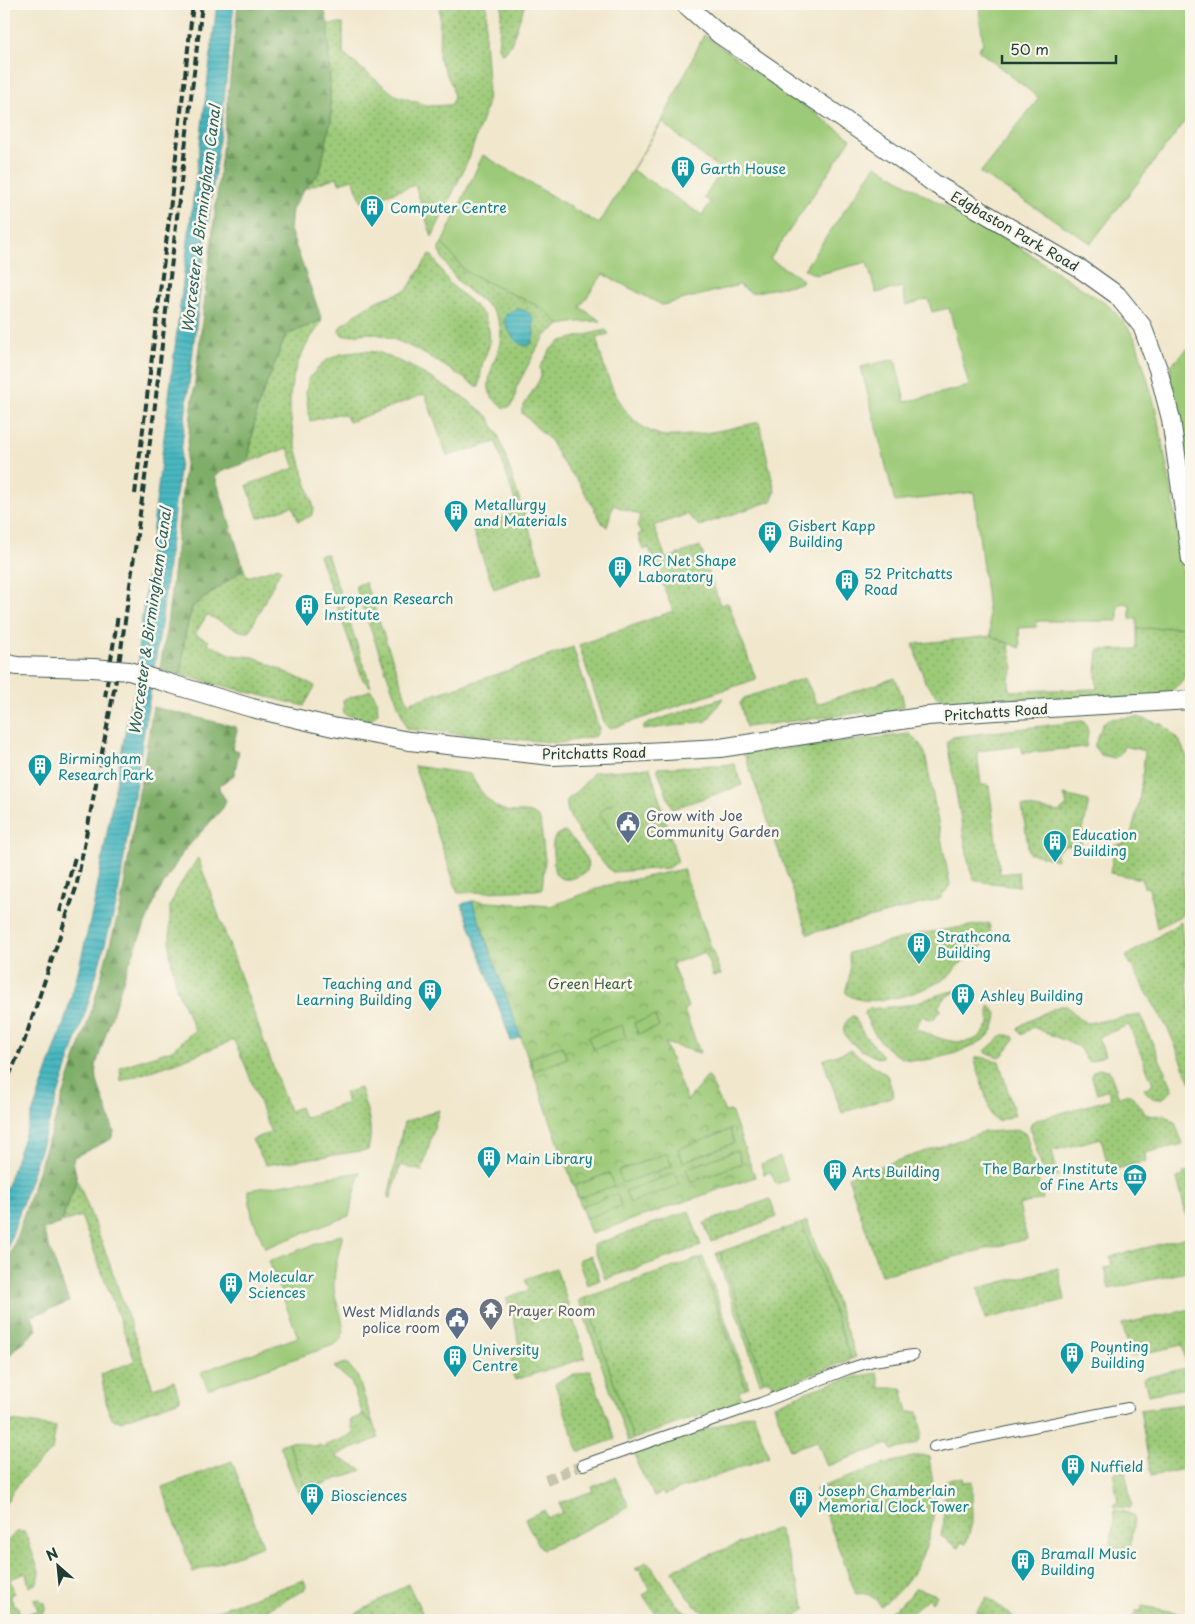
<svg xmlns="http://www.w3.org/2000/svg" width="1195" height="1624" viewBox="0 0 1195 1624" font-family="'Playpen Sans',sans-serif">
<style>
.grass{fill:url(#grass-dots);stroke:#5e8456}
.forest{fill:url(#forest-firs);stroke:#4e764e}
.park{fill:url(#park-crowns);stroke:#5e8456}
.garden{fill:#9dca78;stroke:#5e8456;fill-rule:evenodd}
.water{fill:url(#water-rules);stroke:#347a7a}
.lines{fill:none;stroke-linecap:round;stroke-linejoin:round}
.pedestrian-tunnel{stroke:#c7c5ae;stroke-width:10;stroke-dasharray:10 5;stroke-linecap:butt}
.pedestrian-casing{stroke:#3e564b;stroke-width:12}
.tertiary-casing{stroke:#3e564b;stroke-width:20}
.pedestrian{stroke:#fff;stroke-width:10}
.tertiary{stroke:#fff;stroke-width:18}
.rail{stroke:#1f3d34;stroke-width:4;stroke-dasharray:8 4;stroke-linecap:butt}
.tertiary-bridge-casing{stroke:#3e564b;stroke-width:20;stroke-linecap:butt}
.tertiary-bridge{stroke:#fff;stroke-width:18}
.labels{text-anchor:middle;dominant-baseline:central;stroke-width:5;stroke-linejoin:round;paint-order:stroke}
.culture-label{font-size:14px;fill:#0d838f;stroke:#fbf7ec;text-anchor:start}
.street-label{font-size:14px;fill:#1f3d34;stroke:#fbf7ec}
.service-label{font-size:14px;fill:#4e5e75;stroke:#fbf7ec;text-anchor:start}
.park-label{font-size:14px;fill:#3e6045;stroke:#fbf7ec}
.worship-label{font-size:14px;fill:#5b616d;stroke:#fbf7ec;text-anchor:start}
.water-label{font-size:15px;font-style:italic;fill:#2c625e;stroke:#fbf7ec}
</style>
<defs>
<pattern id="grass-dots" width="8" height="8" patternUnits="userSpaceOnUse" patternTransform="scale(1.25)"><rect width="8" height="8" fill="#9dca78"/><path d="M2 2h.1M6 6h.1" fill="none" stroke="#7fa563" stroke-width="1.8" stroke-linecap="round"/></pattern>
<pattern id="forest-firs" width="22" height="20" patternUnits="userSpaceOnUse" patternTransform="scale(1.25)"><rect width="22" height="20" fill="#7eae68"/><path d="M5 1l3.5 6h-7zM16 11l3.5 6h-7z" fill="#678f56"/></pattern>
<pattern id="park-crowns" width="20" height="18" patternUnits="userSpaceOnUse" patternTransform="scale(1.25)"><rect width="20" height="18" fill="#9dca78"/><path d="M2 6a3 3 0 1 1 6 0M12 15a3 3 0 1 1 6 0" fill="none" stroke="#7fa563"/></pattern>
<pattern id="water-rules" width="6" height="5" patternUnits="userSpaceOnUse" patternTransform="scale(1.25)"><rect width="6" height="5" fill="#49b8c1"/><path d="M0 2.5h6" fill="none" stroke="#3c979e"/></pattern>
</defs>
<rect width="100%" height="100%" fill="#fbf7ec"/>
<filter id="ink" filterUnits="userSpaceOnUse"><feTurbulence type="fractalNoise" baseFrequency=".02" numOctaves="2"/><feDisplacementMap in="SourceGraphic" scale="10" xChannelSelector="R" yChannelSelector="G"/><feConvolveMatrix kernelMatrix="1 2 1 2 8 2 1 2 1" color-interpolation-filters="sRGB"/></filter>
<filter id="wash" filterUnits="userSpaceOnUse"><feTurbulence type="fractalNoise" baseFrequency=".0096" numOctaves="4" result="noise"/><feDisplacementMap in="SourceGraphic" scale="20" xChannelSelector="R" yChannelSelector="G"/><feGaussianBlur stdDeviation="1.12" result="paint"/><feColorMatrix in="noise" values="0 0 0 0 0 0 0 0 0 0 0 0 0 0 0 0 0 1.4 0 .05"/><feComposite in="paint" operator="in"/></filter>
<g filter="url(#wash)">
<rect width="100%" height="100%" fill="#f1e7cd"/>
<path class="grass" d="M440 4H487L485 37 488 83 487 105 469 158 432 237 415 185 362 203 353 179 339 183 337 177 305 188 320 172 331 120 328 24 343 23V54L395 95 428 106 450 105 454 98 452 86 439 58Z
M502 4H525L511 44 504 53 500 52 498 47Z
M442 243 466 272 544 309 560 325 546 335 539 345 516 388 515 399 511 406 504 408C500 404 495 401 492 397 480 377 506 350 500 326 495 304 472 297 458 281 451 273 445 262 439 252V247Z
M429 255 432 256 450 284 472 303 484 315 489 330 490 343 482 365 479 386H476C451 370 397 333 367 333 360 334 351 335 344 336L339 332 340 327 364 308 377 301 407 290Z
M322 320C319 327 314 333 310 339 304 349 297 363 294 374 281 419 303 466 314 509L311 516 298 521 293 506 258 518 247 485 295 468 288 448 248 462 257 408 286 335Z
M606 330 609 334 596 337C605 374 619 423 660 435 665 437 671 436 676 436 704 435 732 428 759 422L775 491 771 501 699 526 687 514 654 526 666 559 700 546 720 605 728 603 756 679 622 725 610 728 605 725 579 645 673 611 649 548 643 550 638 535 642 532 637 527 640 515 613 505 607 527 603 524 580 484 562 462 550 440 522 413V409L541 377 540 367 551 349 561 341Z
M364 351 378 352 410 366 466 399 488 416 499 437 543 571 494 589 473 531 518 510 496 442 447 456 425 394 349 422 346 416 338 414 310 421 306 392 309 378 325 361 341 354Z
M327 554 371 687 363 680 319 555Z
M279 567 281 569 249 632 240 631 207 615 195 634 209 641 207 644 233 655 254 657 315 686 304 706 181 675 185 636 192 607 244 569 247 577Z
M365 582 408 703 504 672 573 647 599 729 596 736 559 743 407 729 355 586Z
M1190 626C1195 665 1188 695 1143 698L1010 700 955 703 937 696 925 682 913 644 991 636 1008 643 1014 668 1009 679V691L1097 689 1096 672 1098 650 1137 649V629Z
M805 678 817 704 895 678 902 695 904 706 890 713 867 718 866 712 746 727 740 703 744 698Z
M371 690 377 700 378 713 369 721 344 714 343 700Z
M723 698 707 721 643 730 644 726 651 722Z
M1137 717 1164 725 1179 740 1187 757 1182 915 1157 928 1149 888 1144 887 1142 879 1110 873 1115 845 1129 842 1139 803 1145 751 1124 746 1120 755 1114 758 1101 755 1094 747 1103 723 1109 719Z
M1082 721 1086 724 1088 732 1086 747 1023 753 1021 746 977 751 981 785H989L1000 874 1018 872 1019 886 975 881 970 870 947 742 953 737Z
M910 734 919 743 925 753 950 885 940 899 808 934 744 753Z
M734 764 742 785 672 809 657 768Z
M414 766 470 774C479 789 489 806 506 811 519 814 532 808 540 820L545 860 542 889 536 890 458 893Z
M650 768 678 862 667 868 612 872C599 858 563 820 567 800L578 791 594 772Z
M1064 795 1089 801 1080 845 1064 846 1056 853 1057 860 1029 853 1022 806 1059 812 1067 805Z
M565 832C571 836 583 851 586 858 588 862 588 867 587 871 578 878 558 886 554 869 553 864 554 858 553 853 553 848 552 842 555 837 557 834 561 833 565 832Z
M198 858 289 1111 300 1107 304 1118 347 1103 344 1093 360 1088C367 1111 374 1126 368 1150L266 1165 252 1140 260 1136 271 1133 246 1067 234 1040 175 1063 121 1081 120 1067 172 1050 195 1030 177 990 170 953V906L178 888Z
M1181 922 1191 1020V1083L1169 1031 1126 956Z
M989 923 991 935 989 940C978 949 967 958 956 967 954 970 952 974 949 976 928 991 867 1012 846 993 845 988 847 987 848 982 851 973 849 962 849 953L918 934Z
M959 990 944 998 938 1007 941 1009 933 1020 922 1016 915 1028C932 1036 962 1050 980 1036 984 1033 987 1028 989 1024V1005L997 1013C996 1021 995 1028 990 1034 976 1050 925 1065 906 1059 886 1053 872 1033 865 1014L866 1011 868 1009 908 1005 944 993Z
M1060 1006H1067L1081 1020 1087 1023 1140 1015 1172 1087V1091C1160 1102 1153 1102 1144 1089L1153 1084 1129 1025 1098 1037 1105 1055 1090 1062 1086 1060 1079 1047 1033 1027 1022 1035 1019 1031 1018 1028 1020 1026 1044 1013Z
M852 1016H854L863 1033 882 1055V1057L878 1058C862 1051 828 1035 852 1016Z
M1003 1035H1008L1014 1037V1040L1003 1055 999 1057 986 1053 985 1051Z
M850 1050 887 1075 894 1096 842 1113 823 1060Z
M980 1057 999 1061 1015 1115 997 1121 992 1117 975 1061 976 1058Z
M1098 1069 1109 1070 1119 1097 1128 1094C1147 1103 1134 1121 1164 1114L1175 1123 1183 1144 1145 1153 1146 1161 1109 1171 1101 1138 1052 1151 1058 1176 1045 1179 1030 1128 1031 1123 1036 1120 1111 1099 1108 1090 1097 1094 1092 1078V1073Z
M439 1110 422 1171 400 1165 391 1198H388L404 1122Z
M1019 1130 1026 1134 1043 1199 1019 1205 1027 1239 881 1275 848 1177 983 1132Z
M1190 1171 1191 1177V1235L1177 1178 1184 1176 1183 1173Z
M77 1179 105 1251 153 1388 174 1381 180 1400 120 1421 112 1419 107 1406 101 1374 135 1361 81 1216 61 1223Z
M770 1199 777 1217 711 1242 704 1223Z
M689 1211 701 1246 605 1279 593 1245Z
M802 1223 851 1359 774 1390 770 1380 764 1381 720 1252Z
M1191 1236V1271L1109 1289 1105 1268 1112 1266 1110 1257Z
M591 1255 600 1280 587 1285 578 1260Z
M700 1258 746 1388 739 1391 742 1401 633 1439 585 1298Z
M556 1268 582 1346 585 1358 515 1380 509 1365 519 1346 515 1323 506 1298 529 1290 525 1279Z
M1058 1268 1065 1300 985 1319 978 1288Z
M1191 1309V1387L1148 1395 1144 1378 1186 1368 1183 1345 1131 1356 1122 1324Z
M590 1370 615 1439 579 1452 555 1384 562 1379Z
M877 1373 880 1388H902L908 1412H918C925 1445 923 1443 892 1450L888 1444 827 1466 817 1441 790 1450 774 1405C808 1391 841 1378 877 1373Z
M1191 1403V1462L1188 1463 1189 1468 1151 1476 1140 1410Z
M753 1413 769 1457 664 1495 663 1492 654 1496 638 1466 635 1454Z
M363 1415 373 1423 379 1438 335 1456 362 1470 306 1490 288 1442C299 1439 308 1449 320 1445L321 1447 354 1434 350 1420Z
M4 1420 56 1427 52 1451C33 1466 16 1484 4 1506Z
M921 1455 929 1457C931 1473 935 1490 934 1507 931 1547 914 1582 881 1606 874 1596 867 1592 856 1594L816 1489 888 1463Z
M232 1461 263 1546 193 1572 162 1487Z
M1125 1471 1132 1505 1130 1508 1115 1507 1114 1503 1118 1502 1113 1473Z
M615 1477 629 1506 619 1511 620 1513 542 1550 539 1544 538 1545 525 1519 544 1510 548 1518 562 1513 560 1503 593 1491 592 1487Z
M963 1477 964 1482 972 1481V1523L966 1544 961 1542 958 1548 941 1536 944 1522V1481Z
M1115 1510 1132 1514 1134 1516V1520L1130 1546 1110 1549Z
M776 1529 779 1530 806 1609 795 1616 792 1620H717L700 1610 688 1598 673 1571 677 1568Z
M16 1532H25L40 1574 37 1583 29 1587 26 1573 10 1579 14 1593 10 1595 14 1606 17 1605 21 1616 38 1610 34 1600 40 1599 45 1604C49 1624 17 1620 4 1620V1545Z
M646 1562 649 1563 676 1604 696 1620H660L643 1595 650 1591 640 1569 636 1570V1568Z
M304 1580 306 1586 304 1590 248 1620H189Z
M408 1584 426 1620H345Z
M916 1588 937 1595 932 1602 928 1598 903 1620H890L886 1615 908 1598Z
M987 1597 1017 1620H988L976 1612Z
M1142 1606 1191 1615V1620H1131L1136 1611H1141Z"/>
<path class="forest" d="M238 4H323L328 24 331 120 320 172 305 188 292 209 290 230 322 320 286 335 257 408 248 462 220 472 215 476 244 569 192 607 185 636 181 675 159 674C173 597 178 518 188 441 205 295 223 150 238 4Z
M153 707 236 727 237 730 232 749 239 751 234 775 220 785 219 790 226 800 223 808 183 852 157 895 126 971 96 1065 97 1081 114 1132 111 1139 74 1157 73 1161 77 1179 61 1223 43 1230 69 1302 32 1316 37 1330 4 1360V1274L93 1006 121 904Z"/>
<path class="park" d="M683 869 721 975 713 976 705 952 672 964 688 1007 684 1010 700 1053 665 1043 687 1101 708 1076 725 1112 731 1111 755 1177 591 1234 472 901 551 906 604 886Z"/>
<path class="garden" d="M984 4H1191V116L1184 123 1091 243 980 173 1039 98 978 50 983 43 979 8Z
M704 35 851 139 770 259 803 280 801 283 751 293 739 285 662 305 603 274 580 307 601 321 578 322 560 325 544 309 466 272 442 243 483 155 599 224 662 121ZM662 122 705 158 722 170 704 198 711 202 702 215 632 170Z
M876 165 926 196 1008 240 1109 306 1126 325 1136 340 1155 406 1173 498 1190 626 1137 629V619H1130V605C1126 603 1121 602 1118 606V621H1037L1036 627 1019 628 1020 648 991 636 974 492 895 502 861 367 895 359 905 402 969 386 949 308 932 312 928 299 906 305 902 287 876 293 867 262 816 275 804 269Z
M1191 345V494L1170 383 1171 365Z
M609 804 618 813 625 827 616 836 599 813Z
M655 1016 659 1027 638 1034 634 1023Z
M622 1025 626 1038 593 1049 588 1037Z
M562 1046 567 1058 534 1071 530 1058Z
M730 1130 734 1143 683 1162 678 1149Z
M737 1150 742 1163 691 1182 686 1169Z
M667 1153 672 1166 622 1183 618 1171Z
M780 1157 788 1180 776 1184 771 1172 764 1174 761 1164Z
M360 1172 349 1216 265 1248 252 1216 248 1190Z
M609 1173 614 1186 578 1198 574 1186Z
M675 1173 679 1185 630 1203 625 1191Z
M617 1194 621 1206 586 1218 581 1206Z
M807 1221 856 1357 851 1359 802 1223Z
M343 1234C339 1251 331 1279 335 1296 338 1309 347 1326 341 1338 339 1344 330 1346 325 1348L208 1389 201 1372 298 1337 269 1261Z
M720 1252 764 1381 760 1383 716 1253Z
M703 1257 749 1387 746 1388 700 1258Z
M585 1298 633 1439 628 1441 579 1300Z
M346 1363 357 1375 373 1423 362 1413 351 1382 334 1367Z
M288 1442 306 1490 298 1493 280 1445Z"/>
<path class="water" d="M217 4H234L223 110 204 256 161 625 117 902 88 1004 4 1259V1194L64 1023 79 968 95 900 130 705C137 690 141 668 138 650Z
M518 309 527 311 533 317 534 335 531 344 525 346C513 342 509 332 504 320L507 313Z
M472 901 521 1037 511 1041 462 904Z"/>
</g>
<g filter="url(#ink)">
<g class="lines">
<path class="pedestrian-tunnel" d="M546 1480 583 1465"/>
<defs>
<path id="pedestrian" d="M934 1447 1128 1408
M583 1465 761 1403 848 1369 873 1361 913 1355"/>
<path id="tertiary" d="M685 4 719 34 894 154 935 184 1082 270 1117 295 1142 326 1158 369 1171 419 1191 560
M4 663 17 666 93 668
M158 680 252 708 333 727 409 741 552 756 628 753 720 748 927 716 995 711 1191 700"/>
</defs>
<use href="#pedestrian" class="pedestrian-casing"/>
<use href="#tertiary" class="tertiary-casing"/>
<use href="#pedestrian" class="pedestrian"/>
<use href="#tertiary" class="tertiary"/>
<path class="rail" d="M135 494 169 219 193 4
M105 697 118 615
M60 912 75 857
M4 1087 24 1042 76 888 119 664 154 413 202 4"/>
<defs>
<path id="tertiary-bridge" d="M93 668 129 671 158 680"/>
</defs>
<use href="#tertiary-bridge" class="tertiary-bridge-casing"/>
<use href="#tertiary-bridge" class="tertiary-bridge"/>
</g>
</g>
<defs>
<symbol id="building-pin" viewBox="-11 -11 22 30"><path d="M0 17L-7.5 6A9.5 9.5 0 1 1 7.5 6Z" fill="#0f9aa8" stroke="#fbf7ec"/><path d="M-4-6H4V6H1V3H-1V6H-4ZM-2.5-4.3h1.7v1.8h-1.7ZM.8-4.3h1.7v1.8H.8ZM-2.5-1h1.7V.8h-1.7ZM.8-1h1.7V.8H.8Z" fill="#fff"/></symbol>
<symbol id="civic-pin" viewBox="-11 -11 22 30"><path d="M0 17L-7.5 6A9.5 9.5 0 1 1 7.5 6Z" fill="#5c6f8a" stroke="#fbf7ec"/><path d="M-.6-6.5H3V-4.5H.6V-3L4-1V1h2V6H-6V1h2V-1L-.6-3ZM-1.2 2.5V6h2.4V2.5Z" fill="#fff"/></symbol>
<symbol id="museum-pin" viewBox="-11 -11 22 30"><path d="M0 17L-7.5 6A9.5 9.5 0 1 1 7.5 6Z" fill="#0f9aa8" stroke="#fbf7ec"/><path d="M0-6L6-3V-2H-6V-3ZM-5-1h2V3h-2ZM-1-1h2V3h-2ZM3-1h2V3H3ZM-6 4H6V6H-6Z" fill="#fff"/></symbol>
<symbol id="temple-pin" viewBox="-11 -11 22 30"><path d="M0 17L-7.5 6A9.5 9.5 0 1 1 7.5 6Z" fill="#6b7280" stroke="#fbf7ec"/><path d="M0-6L5-2H3V0L6.5 2.5H4V6H1.5V3h-3V6H-4V2.5H-6.5L-3 0V-2H-5Z" fill="#fff"/></symbol>
</defs>
<g fill-rule="evenodd">
<use href="#building-pin" x="669" y="154" width="28" height="38"/>
<use href="#building-pin" x="358" y="193" width="28" height="38"/>
<use href="#building-pin" x="442" y="498" width="28" height="38"/>
<use href="#building-pin" x="756" y="519" width="28" height="38"/>
<use href="#building-pin" x="606" y="554" width="28" height="38"/>
<use href="#building-pin" x="833" y="567" width="28" height="38"/>
<use href="#building-pin" x="293" y="592" width="28" height="38"/>
<use href="#building-pin" x="26" y="752" width="28" height="38"/>
<use href="#civic-pin" x="614" y="809" width="28" height="38"/>
<use href="#building-pin" x="1041" y="828" width="28" height="38"/>
<use href="#building-pin" x="905" y="930" width="28" height="38"/>
<use href="#building-pin" x="416" y="977" width="28" height="38"/>
<use href="#building-pin" x="949" y="981" width="28" height="38"/>
<use href="#building-pin" x="475" y="1144" width="28" height="38"/>
<use href="#building-pin" x="821" y="1157" width="28" height="38"/>
<use href="#museum-pin" x="1121" y="1162" width="28" height="38"/>
<use href="#building-pin" x="217" y="1270" width="28" height="38"/>
<use href="#temple-pin" x="477" y="1296" width="28" height="38"/>
<use href="#civic-pin" x="443" y="1305" width="28" height="38"/>
<use href="#building-pin" x="1058" y="1340" width="28" height="38"/>
<use href="#building-pin" x="441" y="1343" width="28" height="38"/>
<use href="#building-pin" x="1059" y="1452" width="28" height="38"/>
<use href="#building-pin" x="298" y="1481" width="28" height="38"/>
<use href="#building-pin" x="787" y="1484" width="28" height="38"/>
<use href="#building-pin" x="1009" y="1547" width="28" height="38"/>
</g>
<g class="labels">
<g class="culture-label">
<text x="700" y="168">Garth House</text>
<text x="390" y="207">Computer Centre</text>
<text x="474" y="504">Metallurgy<tspan x="474" dy="16">and Materials</tspan></text>
<text x="788" y="525">Gisbert Kapp<tspan x="788" dy="16">Building</tspan></text>
<text x="638" y="560">IRC Net Shape<tspan x="638" dy="16">Laboratory</tspan></text>
<text x="864" y="573">52 Pritchatts<tspan x="864" dy="16">Road</tspan></text>
<text x="324" y="598">European Research<tspan x="324" dy="16">Institute</tspan></text>
<text x="58" y="758">Birmingham<tspan x="58" dy="16">Research Park</tspan></text>
<text x="1072" y="834">Education<tspan x="1072" dy="16">Building</tspan></text>
<text x="936" y="936">Strathcona<tspan x="936" dy="16">Building</tspan></text>
<text x="412" y="983" text-anchor="end">Teaching and<tspan x="412" dy="16">Learning Building</tspan></text>
<text x="980" y="995">Ashley Building</text>
<text x="506" y="1158">Main Library</text>
<text x="1118" y="1168" text-anchor="end">The Barber Institute<tspan x="1118" dy="16">of Fine Arts</tspan></text>
<text x="852" y="1171">Arts Building</text>
<text x="248" y="1276">Molecular<tspan x="248" dy="16">Sciences</tspan></text>
<text x="1090" y="1346">Poynting<tspan x="1090" dy="16">Building</tspan></text>
<text x="472" y="1349">University<tspan x="472" dy="16">Centre</tspan></text>
<text x="1090" y="1466">Nuffield</text>
<text x="818" y="1490">Joseph Chamberlain<tspan x="818" dy="16">Memorial Clock Tower</tspan></text>
<text x="330" y="1495">Biosciences</text>
<text x="1040" y="1553">Bramall Music<tspan x="1040" dy="16">Building</tspan></text>
</g>
<g class="street-label">
<text transform="translate(1015 231) rotate(30)">Edgbaston Park Road</text>
<text transform="translate(996 712) rotate(-4)">Pritchatts Road</text>
<text transform="translate(594 753) rotate(-1)">Pritchatts Road</text>
</g>
<g class="service-label">
<text x="646" y="815">Grow with Joe<tspan x="646" dy="16">Community Garden</tspan></text>
<text x="440" y="1311" text-anchor="end">West Midlands<tspan x="440" dy="16">police room</tspan></text>
</g>
<g class="park-label">
<text x="590" y="983">Green Heart</text>
</g>
<g class="worship-label">
<text x="508" y="1310">Prayer Room</text>
</g>
<g class="water-label">
<text transform="translate(200 219) rotate(-83)">Worcester &amp; Birmingham Canal</text>
<text transform="translate(149 621) rotate(-82)">Worcester &amp; Birmingham Canal</text>
</g>
</g>
<rect width="1195" height="1624" fill="none" stroke="#fbf7ec" stroke-width="20"/>
<g transform="translate(58 1566) rotate(333)" stroke="#fbf7ec" stroke-width="4" paint-order="stroke">
<path d="M0-4L9 19L0 12L-9 19Z" fill="#1f3d34"/>
<text y="-8" font-size="14" font-weight="bold" text-anchor="middle" fill="#1f3d34">N</text>
</g>
<path d="M1002 55v8h114v-8" fill="none" stroke="#1f3d34" stroke-width="2.5"/>
<text x="1010" y="55" font-size="15" fill="#1f3d34" stroke="#fbf7ec" stroke-width="4" paint-order="stroke">50 m</text>
</svg>
